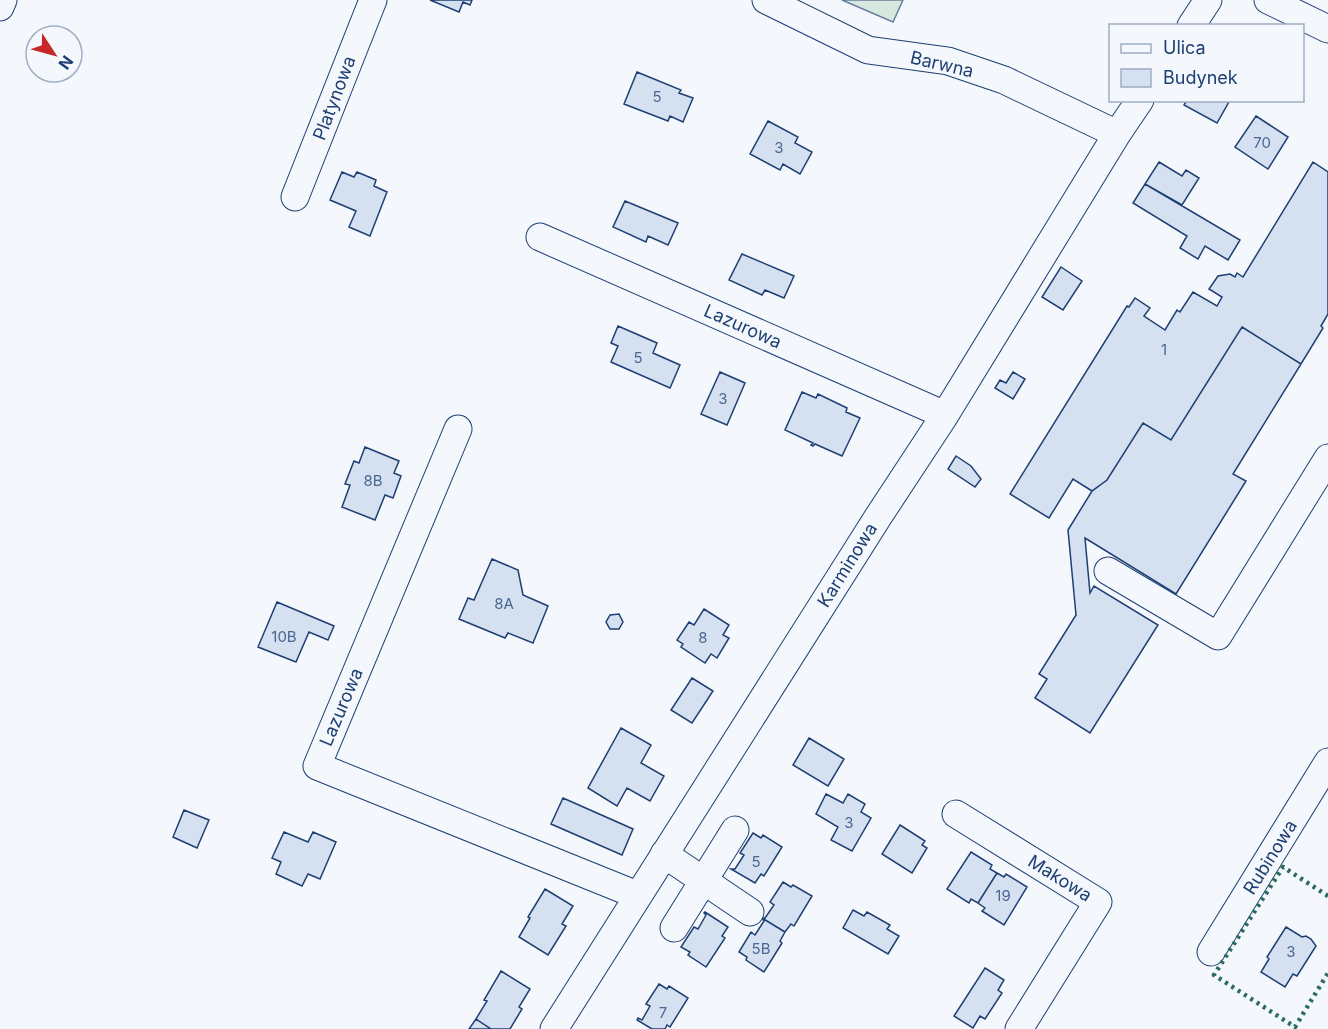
<svg xmlns="http://www.w3.org/2000/svg" width="1328" height="1029" viewBox="0 0 1328 1029" font-family="Inter,sans-serif">
<style>
.green{fill:#d7e8df;stroke:#687fa3;stroke-width:1.5}
.building{fill:#d5e0f0;stroke:#1d3f73;stroke-width:1.5}
.lines{fill:none;stroke-linecap:round;stroke-linejoin:round}
.minor-casing{stroke:#1d3f73;stroke-width:29}
.minor{stroke:#f4f7fb;stroke-width:27}
.hedge{stroke:#2c6c60;stroke-width:4.5;stroke-dasharray:3 4.5;stroke-linecap:butt}
.labels{text-anchor:middle;dominant-baseline:central;stroke-width:4.5;stroke-linejoin:round;paint-order:stroke}
.number-label{font-size:15px;fill:#4b6792}
.street-label{font-size:18px;fill:#1d3f73;stroke:#f4f7fb}
</style>
<rect width="100%" height="100%" fill="#f4f7fb"/>
<path class="green" d="M842 0H903L893 22Z"/>
<path class="building" d="M430 0H472L470 5 463 2 459 12Z
M637 72 681 90 679 93 693 98 683 122 670 116 668 121 624 104Z
M1187 100H1230L1217 123 1184 105Z
M1256 116 1288 137 1268 169 1235 147Z
M768 121 798 137 795 143 812 152 800 174 783 164 780 170 750 154Z
M1159 162 1182 176 1186 170 1199 178 1182 205 1145 184Z
M1313 162 1328 172V314L1321 326 1323 328 1301 364 1242 327 1171 440 1143 423 1107 480 1092 491 1073 479 1049 518 1010 494 1127 306 1129 307 1135 298 1150 308 1144 316 1165 330 1177 310 1180 312 1193 292 1217 306 1222 297 1209 289 1218 276 1230 274 1235 277 1237 273 1243 277Z
M342 172 354 177 357 172 376 180 374 186 387 192 370 236 349 227 356 211 330 200Z
M1145 184 1240 240 1228 260 1205 246 1198 259 1180 248 1187 236 1133 203Z
M625 201 678 223 668 245 648 236 646 242 613 227Z
M742 254 794 276 784 298 765 290 762 295 729 280Z
M1061 267 1082 281 1063 310 1042 297Z
M618 326 657 343 653 353 680 365 670 388 611 362 618 346 611 343Z
M1242 327 1301 364 1233 474 1246 481 1176 594 1085 538 1090 593 1094 586 1158 625 1090 733 1035 698 1047 679 1039 674 1076 615 1068 530 1092 491 1107 480 1143 423 1171 440Z
M720 372 745 383 727 425 701 414Z
M1013 372 1025 379 1013 399 995 388 1000 380 1006 383Z
M802 392 816 398 818 394 847 408 846 412 860 418 842 456 815 444 813 446 811 445 813 443 785 430Z
M365 447 399 461 394 473 401 476 393 498 385 495 375 520 342 507 350 485 345 484 354 461 359 463Z
M956 456 971 466 981 479 975 487 948 469Z
M492 559 518 570 523 595 548 606 533 643 508 633 505 638 459 619 468 598 474 600Z
M277 602 334 626 328 640 309 632 296 662 258 647Z
M704 609 729 625 723 635 729 638 717 658 711 654 705 663 681 647 683 644 677 640 689 622 694 625Z
M619 614 623 622 619 629H610L606 622 610 615Z
M692 678 713 691 692 723 671 710Z
M621 728 651 745 641 763 664 776 650 801 627 788 617 806 588 788Z
M809 738 844 759 828 786 793 765Z
M826 794 843 803 848 794 865 804 861 812 871 818 852 851 831 840 838 827 816 814Z
M563 798 633 829 622 855 551 824Z
M184 810 209 820 197 848 173 837Z
M900 825 925 841 922 845 927 848 912 873 882 854Z
M284 832 308 842 313 832 336 842 320 879 308 874 302 886 276 874 281 862 272 858Z
M753 833 761 838 763 835 782 847 764 876 761 874 755 883 731 869H735L744 855 740 853Z
M971 852 992 865 990 869 997 873 978 903 971 899 969 903 947 889Z
M997 873 1004 877 1006 874 1027 887 1004 925 982 911 985 908 978 903Z
M783 882 791 887 793 885 812 896 794 926 791 924 785 932 762 918H765L774 905 770 902Z
M545 889 573 906 562 924 566 926 548 955 519 937 530 918 528 917Z
M853 910 864 916 867 912 890 925 887 929 899 936 888 954 843 928Z
M705 912 728 927 722 936 725 938 706 967 688 955 690 952 681 947 694 927 698 929 706 915 704 913Z
M762 918 785 932 780 941 782 943 764 972 746 960 747 957 739 952 751 932 755 935 764 921Z
M1286 927 1302 937 1306 936 1311 939 1316 946 1297 976 1293 974 1285 987 1261 972 1269 959 1267 957Z
M985 968 1004 980 998 990 1002 993 985 1019 980 1016 973 1028 954 1016Z
M501 971 530 989 519 1007 522 1009 510 1029H491L476 1019 487 1001 484 1000Z
M659 984 667 989 669 986 688 998 670 1027 667 1025 665 1029H652L637 1020 638 1018 642 1020 650 1006 646 1004Z
M476 1019 491 1029H469Z"/>
<g class="lines">
<defs>
<path id="minor" d="M766 0 868 50 948 61 1004 80 1117 134
M1268 0 1328 29
M0 7 3 0
M1191 26 1208 0
M295 197 373 0
M540 237 945 415
M458 429 317 766 637 895
M1108 571 1218 636 1328 458
M956 814 1098 902 1019 1029
M664 854 750 912
M674 928 735 830
M1211 952 1328 762
M554 1029 878 517 945 415 1117 134 1140 100"/>
</defs>
<use href="#minor" class="minor-casing"/>
<use href="#minor" class="minor"/>
<path class="hedge" d="M1328 896 1283 867 1214 975 1295 1027 1328 973"/>
</g>
<g class="labels">
<g class="number-label">
<text x="657" y="96">5</text>
<text x="1262" y="142">70</text>
<text x="779" y="147">3</text>
<text x="1164" y="349">1</text>
<text x="638" y="357">5</text>
<text x="723" y="398">3</text>
<text x="373" y="480">8B</text>
<text x="504" y="603">8A</text>
<text x="284" y="636">10B</text>
<text x="703" y="637">8</text>
<text x="849" y="822">3</text>
<text x="756" y="861">5</text>
<text x="1003" y="895">19</text>
<text x="761" y="948">5B</text>
<text x="1291" y="951">3</text>
<text x="663" y="1012">7</text>
</g>
<g class="street-label">
<text transform="translate(942 64) rotate(13)">Barwna</text>
<text transform="translate(334 98) rotate(-69)">Platynowa</text>
<text transform="translate(743 326) rotate(24)">Lazurowa</text>
<text transform="translate(847 565) rotate(-58)">Karminowa</text>
<text transform="translate(341 707) rotate(-67)">Lazurowa</text>
<text transform="translate(1270 857) rotate(-58)">Rubinowa</text>
<text transform="translate(1060 878) rotate(32)">Makowa</text>
</g>
</g>
<rect x="1109" y="24" width="195" height="78" fill="#f4f7fb" stroke="#9eadc5" stroke-width="1.5"/>
<rect x="1121" y="44" width="30" height="9" fill="#f4f7fb" stroke="#9eadc5" stroke-width="1.5"/>
<text x="1163" y="54" font-size="18" fill="#1d3f73">Ulica</text>
<rect x="1121" y="69" width="30" height="18" fill="#d5e0f0" stroke="#9eadc5" stroke-width="1.5"/>
<text x="1163" y="84" font-size="18" fill="#1d3f73">Budynek</text>
<g transform="translate(54 54) rotate(126)"><circle r="28" fill="#f4f7fb" stroke="#9eadc5" stroke-width="1.5"/>
<path d="M0-4.5L10 22L0 15L-10 22Z" fill="#c62828"/>
<text y="-9" font-size="16" font-weight="bold" text-anchor="middle" fill="#1d3f73">N</text>
</g>
</svg>
